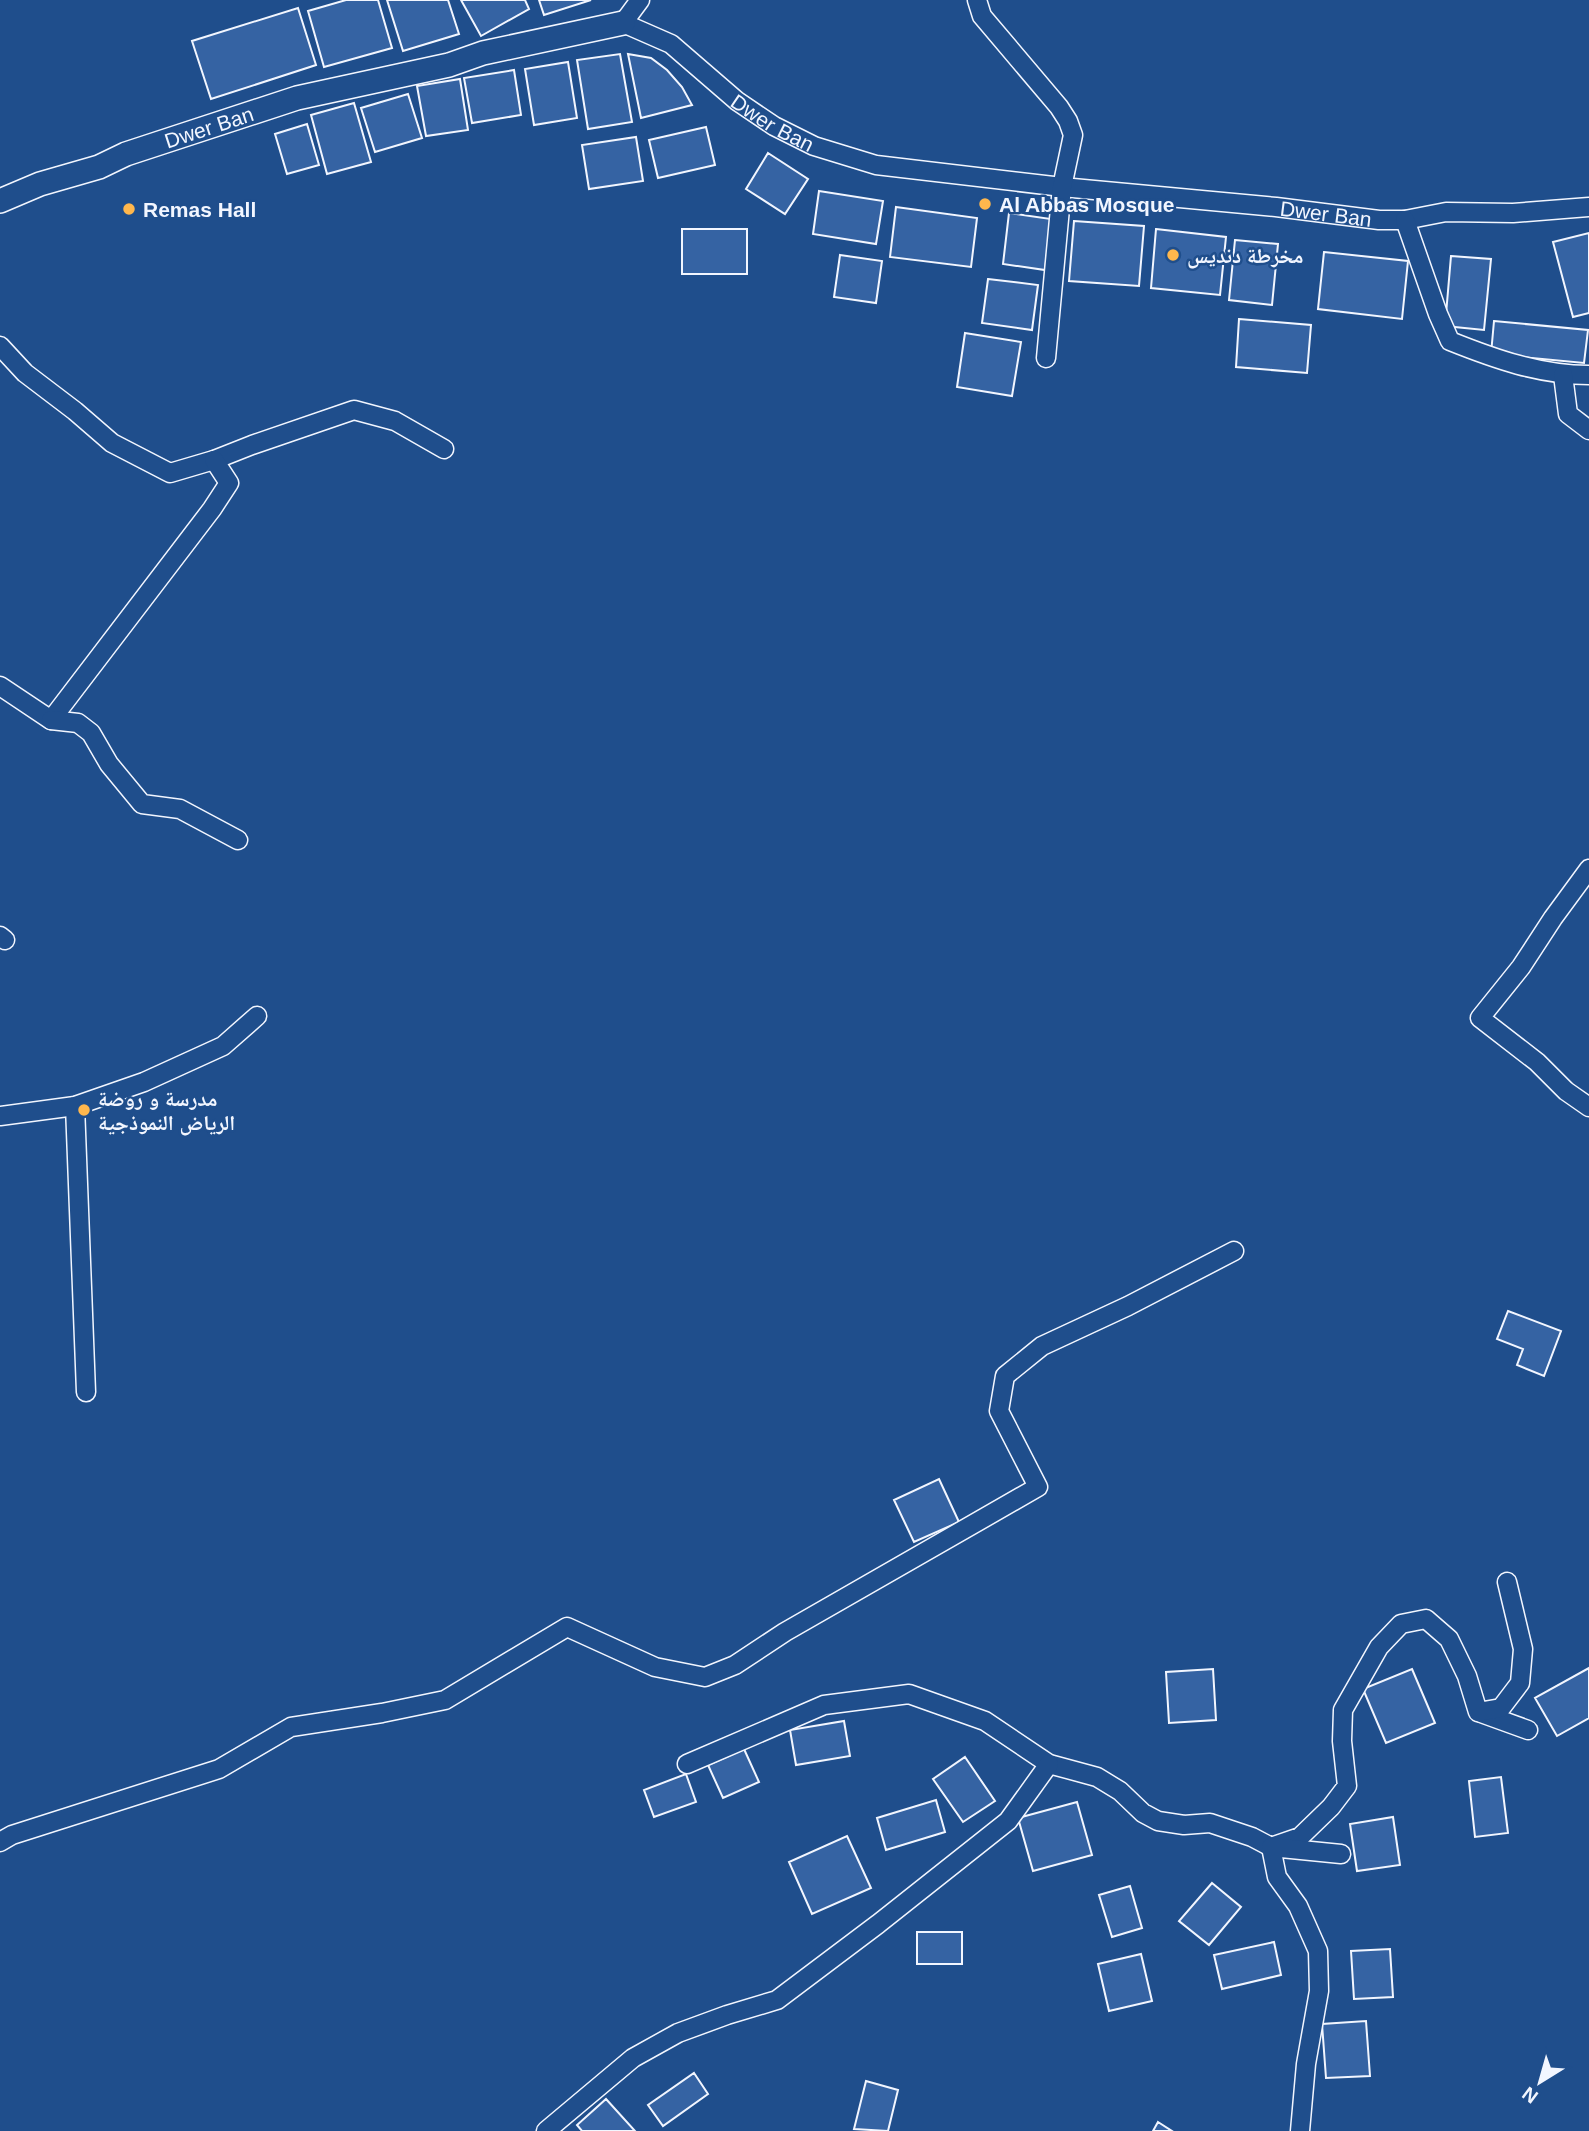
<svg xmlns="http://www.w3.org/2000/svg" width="1589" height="2131" viewBox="0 0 1589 2131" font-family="Arial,'Noto Naskh Arabic',sans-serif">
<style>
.building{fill:#3563a3;stroke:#f2f6ff;stroke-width:2}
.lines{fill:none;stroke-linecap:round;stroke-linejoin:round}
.minor-casing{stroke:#f2f6ff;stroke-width:21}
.tertiary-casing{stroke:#f2f6ff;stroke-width:26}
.minor{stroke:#1f4e8c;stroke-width:18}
.tertiary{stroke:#1f4e8c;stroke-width:23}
.poi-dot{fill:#ffb74d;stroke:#1f4e8c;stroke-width:2.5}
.labels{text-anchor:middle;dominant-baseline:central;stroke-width:5;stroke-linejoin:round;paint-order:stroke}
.street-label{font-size:21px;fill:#f2f6ff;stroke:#1f4e8c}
.poi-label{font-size:21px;font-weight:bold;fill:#f2f6ff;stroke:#1f4e8c;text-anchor:start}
</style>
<rect width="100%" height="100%" fill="#1f4e8c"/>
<path class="building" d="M346 0H378L392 48 324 67 308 11Z
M387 0H448L459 34 403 51Z
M461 0H525L529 9 481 36Z
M539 0H591L544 15Z
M298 8 316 65 211 99 192 41Z
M620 54 632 122 588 129 577 60Z
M628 54 651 58 667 70 682 87 692 105 641 118Z
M568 62 577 118 534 125 525 69Z
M514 70 521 115 472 123 464 78Z
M460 79 468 130 426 136 417 86Z
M408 94 422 138 375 152 361 108Z
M354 103 371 162 327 174 311 115Z
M307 124 319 165 287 174 275 134Z
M706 127 715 165 658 178 649 140Z
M636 137 643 181 589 189 582 145Z
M768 153 808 179 785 214 746 189Z
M819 191 883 201 876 244 813 234Z
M896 207 977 218 971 267 890 257Z
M1009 213 1051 219 1045 270 1003 264Z
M1074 221 1144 226 1139 286 1069 281Z
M682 229H747V274H682Z
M1156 229 1226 237 1220 295 1151 288Z
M1589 233V313L1573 317 1553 242Z
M1235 240 1278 244 1272 305 1229 300Z
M1324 252 1408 261 1402 319 1318 309Z
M840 255 882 261 876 303 834 297Z
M1451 256 1491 259 1484 330 1445 326Z
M988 279 1038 285 1032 330 982 323Z
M1239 319 1311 325 1307 373 1236 367Z
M1494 321 1588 330 1584 363 1491 354Z
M965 333 1021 342 1012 396 957 387Z
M1508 1311 1561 1331 1544 1376 1517 1365 1523 1349 1497 1339Z
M939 1479 959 1522 914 1542 894 1500Z
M1589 1668V1718L1557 1736 1535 1698Z
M1213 1669 1216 1720 1169 1723 1166 1672Z
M1412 1669 1435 1723 1386 1743 1363 1689Z
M844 1721 850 1756 796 1765 790 1730Z
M744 1749 759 1782 723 1798 708 1765Z
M965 1757 995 1801 963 1822 933 1779Z
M686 1774 696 1802 654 1817 644 1790Z
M1501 1777 1508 1833 1475 1837 1469 1781Z
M936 1800 945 1832 886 1850 877 1818Z
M1077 1802 1092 1855 1033 1871 1018 1818Z
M1393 1817 1400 1865 1357 1871 1350 1824Z
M847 1836 871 1888 812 1914 789 1862Z
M1212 1883 1241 1907 1209 1945 1179 1921Z
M1130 1886 1142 1928 1112 1937 1099 1895Z
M917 1932H962V1964H917Z
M1274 1942 1281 1975 1222 1989 1214 1955Z
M1390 1949 1393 1997 1354 1999 1351 1951Z
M1141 1954 1152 2001 1109 2011 1098 1964Z
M1366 2021 1370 2076 1326 2078 1322 2024Z
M694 2073 708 2094 663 2126 648 2105Z
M866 2081 898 2090 888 2131 854 2129Z
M606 2099 635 2131H582L577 2125Z
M1158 2122 1172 2131H1153Z"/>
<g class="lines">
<defs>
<g id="minor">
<path id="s1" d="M640 0 623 23 671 44 737 101 774 126 814 146 876 165 1062 187 1276 207 1379 220H1405L1446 212 1513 213 1589 207"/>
<path d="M977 0 982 16 1059 107 1068 121 1073 135 1062 187 1046 358"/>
<path d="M1405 220 1438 314 1450 341C1495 359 1540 375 1589 375"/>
<path d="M0 346 25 373 75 411 112 443 170 473 214 460 252 445 354 410 395 421 444 449"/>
<path d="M1563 375 1568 414 1589 430"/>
<path d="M0 686 51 720 212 509 229 483 214 460"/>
<path d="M51 720 78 723 91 733 109 764 142 804 180 809 238 840"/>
<path d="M1589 869 1553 918 1521 967 1480 1018 1537 1062 1566 1091 1589 1107"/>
<path d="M0 936 5 940"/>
<path d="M75 1106 86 1392"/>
<path d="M0 1116 75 1106 144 1082 223 1046 257 1016"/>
<path d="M1481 1713 1528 1730"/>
<path d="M687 1764 824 1705 909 1694 985 1721 1049 1764 1097 1777 1120 1791 1143 1813 1158 1821 1184 1825 1210 1823 1252 1837 1271 1847 1300 1837 1331 1807 1347 1786 1342 1741 1343 1710 1379 1647 1401 1624 1426 1619 1449 1639 1467 1676 1478 1712 1501 1708 1520 1683 1523 1649 1507 1582"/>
<path d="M0 1842 12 1835 219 1769 291 1727 382 1713 445 1700 567 1627 655 1667 705 1677 735 1665 785 1632 1038 1487 999 1411 1005 1376 1042 1346 1128 1306 1234 1251"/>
<path d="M546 2131 633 2058 678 2033 727 2015 777 2000 878 1924 1008 1821 1049 1764"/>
<path d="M1300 2131 1306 2064 1319 1991 1318 1951 1298 1906 1277 1877 1271 1847 1341 1854"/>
</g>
<g id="tertiary">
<path id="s2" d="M0 201 40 184 99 167 126 154 297 98 449 65 483 53 623 23"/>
</g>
</defs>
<use href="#minor" class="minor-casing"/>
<use href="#tertiary" class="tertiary-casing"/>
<use href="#minor" class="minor"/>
<use href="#tertiary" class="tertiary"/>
</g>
<g class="poi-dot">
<circle cx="985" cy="204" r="7"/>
<circle cx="129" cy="209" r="7"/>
<circle cx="1173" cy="255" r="7"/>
<circle cx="84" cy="1110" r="7"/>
</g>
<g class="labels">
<g class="street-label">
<text stroke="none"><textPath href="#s1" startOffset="210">Dwer Ban</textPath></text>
<text stroke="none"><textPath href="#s2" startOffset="222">Dwer Ban</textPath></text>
<text stroke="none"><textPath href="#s1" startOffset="775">Dwer Ban</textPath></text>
</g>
<g class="poi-label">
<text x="999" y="204">Al Abbas Mosque</text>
<text x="143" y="209">Remas Hall</text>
<text x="1187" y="255">مخرطة دنديس</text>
<text x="98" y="1098">مدرسة و روضة<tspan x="98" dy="24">الرياض النموذجية</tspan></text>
</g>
</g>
<g transform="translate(1540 2082) rotate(217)" stroke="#1f4e8c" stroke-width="5" paint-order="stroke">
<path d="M0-5L12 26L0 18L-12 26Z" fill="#f2f6ff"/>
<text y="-10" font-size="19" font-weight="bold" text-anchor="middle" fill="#f2f6ff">N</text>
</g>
</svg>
